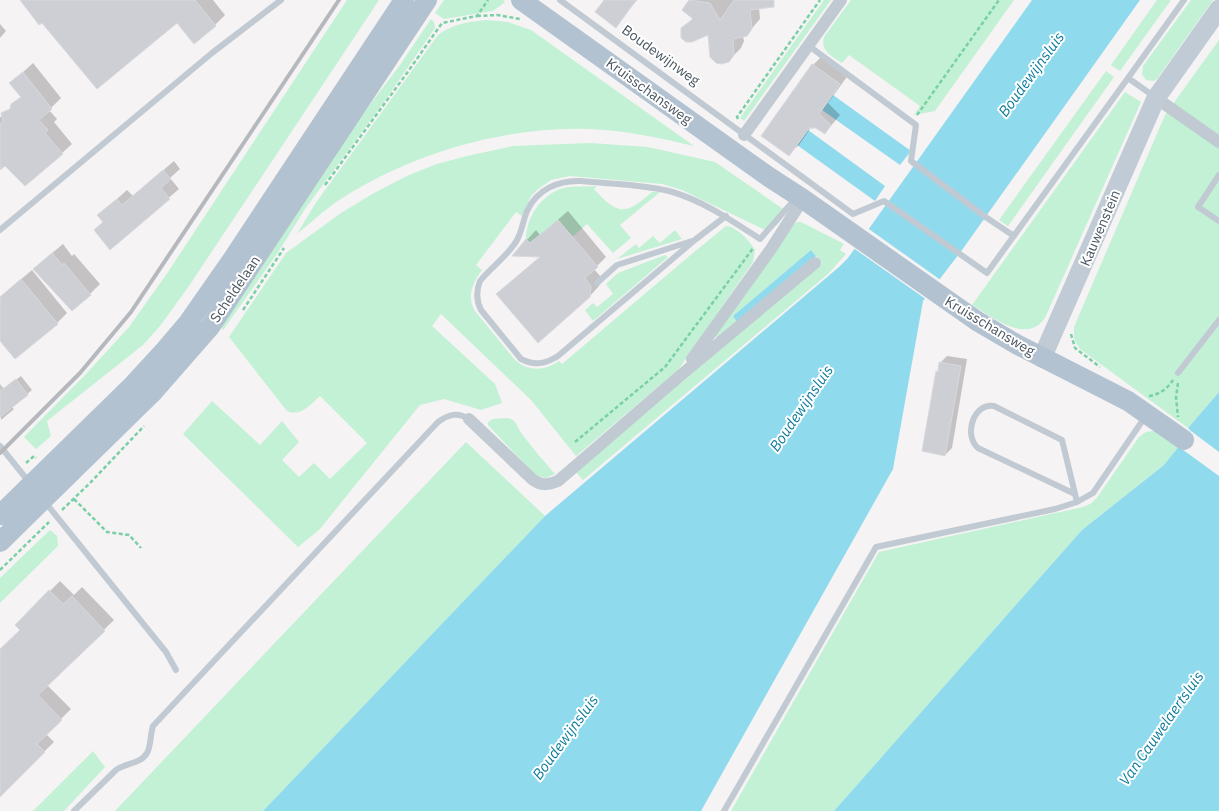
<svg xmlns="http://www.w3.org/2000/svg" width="1219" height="811" viewBox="0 0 1219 811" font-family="'IBM Plex Sans',sans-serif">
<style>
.green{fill:#c3f1d5}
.water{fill:#90daee}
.pier{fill:#f5f3f3}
.shadow{fill:#0003}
.building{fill:#cdcfd5;stroke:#d7d9de}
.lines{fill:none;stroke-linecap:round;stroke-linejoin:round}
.path{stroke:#7ad0a6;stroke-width:2.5;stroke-dasharray:4 2.5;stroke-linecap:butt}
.lane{stroke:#c1cad2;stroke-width:6}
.street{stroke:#c1cad2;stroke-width:12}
.secondary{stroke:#c1cbd6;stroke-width:19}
.primary{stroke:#b3c2d1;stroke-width:20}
.rail{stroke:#b5b8bd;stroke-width:4}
.labels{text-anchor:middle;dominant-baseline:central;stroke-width:4;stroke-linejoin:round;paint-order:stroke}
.street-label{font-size:14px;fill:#4a5661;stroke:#fff}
.water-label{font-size:15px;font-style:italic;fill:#0c7c9b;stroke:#fff}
</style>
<rect width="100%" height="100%" fill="#f5f3f3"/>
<path class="green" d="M347 0H379L189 286 160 326 143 345 47 421 51 436 36 449 24 437 86 374 129 327 168 272Z
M444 0H503L505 2 493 11 444 19 435 13Z
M824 0H831L744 121 740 118Z
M851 0H1014L935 111 914 115 920 106 849 55 842 63C832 56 820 51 824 37Z
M1157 0H1171L1120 71 1111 65Z
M1191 0H1213L1157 79 1154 81 1146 80 1142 74 1143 66Z
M431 19 434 22 435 28 386 99 305 209 279 251 223 330 221 327 365 111 400 65Z
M486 20 508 22 531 30 694 146C659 138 625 130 589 129 502 126 404 155 332 205 320 214 309 224 297 234L315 204 438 35C453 24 467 22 486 20Z
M1219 40V392L1188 428 1080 349 1074 339V327L1165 115Z
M1106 71 1114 77 1008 226 999 220Z
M1125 92 1141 102 1045 318C1026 345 993 317 972 305Z
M590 143 648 147 715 162 783 209C784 222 775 230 763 229L682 190 662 184 570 176 551 180 538 189 531 196 522 216 516 212 476 265 482 270C473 282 466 297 475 311L515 360C529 372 545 371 559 361L562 364 693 253 726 226C737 227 750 241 755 250L753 262 678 370 576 456 531 400 441 314 432 326 495 384 502 403 481 410 444 399 420 405 319 530 298 547 183 434 212 401 260 445 282 421 299 442 282 460 299 477 314 463 330 479 367 443 320 396C310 405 301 417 287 411L229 337 286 253 341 213 374 193 409 175 437 164 467 156 513 146Z
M597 186 594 189C618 216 626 215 652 192H660L620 225 631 238 613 253 587 224 572 237 556 221 540 235V257L526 239C526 215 545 190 569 187 578 186 588 187 597 186Z
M797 222H801L844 244 840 250 846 254 828 274 583 480 576 472 822 263 811 250 733 316 737 322 717 339 715 336 793 225Z
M675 230 682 239 617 259 636 244 639 248 653 236 660 243Z
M665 255 668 257 593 321 585 310 593 303 597 307 613 294 606 284 618 273Z
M507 418C517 419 517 428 522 434 532 448 544 461 555 474L546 478 535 475 488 425V422L493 419Z
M1153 431 1160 432 1179 446 1164 465 1082 530 834 811H731L879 552 1083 507 1090 504 1096 499 1139 437 1146 432Z
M466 442 545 516 263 811H115Z
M50 530 57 536 58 546 0 603V578Z
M93 751 105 767 64 811H33Z"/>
<path class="water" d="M1032 0H1140L962 250 923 301 893 469 701 811H263L545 516 839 267 848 258Z
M833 95 911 151 900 165 822 110Z
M808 130 885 186 875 201 797 145Z
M811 250 816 256 737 322 733 316Z
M1219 392V811H834L1082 530 1164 465 1191 431 1188 428Z"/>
<path class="pier" d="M866 227 942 281 927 300 852 247Z
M1191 431 1219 452V476L1179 447Z"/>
<path class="shadow" d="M22 0H213L225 15 215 25 177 22 42 21Z
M605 0H637L616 26Z
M691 0H769L759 7 760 19 746 35 743 36 744 41 741 48 728 61 710 33 682 29 693 18 684 10Z
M0 24 6 31 0 38Z
M823 55 849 74 828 103 840 115 825 133 815 126H812L799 145 789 154 813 65Z
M33 63 61 98 49 110 57 119 54 122 72 144 62 153 5 164 0 169V117L3 116 22 96 11 83Z
M174 161 180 169 170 178 179 189 110 248 95 230 104 221 99 215 127 190 133 196Z
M568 211 606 257 594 269 600 276 599 286 590 296 507 285 541 256 514 254 536 230 540 235Z
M63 244 72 256 74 254 100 284 90 294 45 259Z
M32 270 67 313 57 323 0 339V297Z
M947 356 967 359 952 448 945 455 937 372 939 370 940 363Z
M21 376 32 390 12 407 14 409 1 420 0 384 4 389Z
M60 581 74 595 82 587 114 620 47 685 71 709 46 734 54 742 0 795V650L21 630 16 625Z"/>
<path class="building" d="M20 0H195L216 26 194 44 177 23 97 89 42 23 39 25Z
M604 0H636L616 28 595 12Z
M689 0 710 3 720 20 734 0H774V7L750 10 752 29 747 36 733 39 734 55 729 62 721 64 716 63 710 57 708 35 692 42H686L681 38V28L693 19 682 10Z
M812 64 840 84 819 114 831 125 825 134 814 127 813 129 810 127 789 156 761 136Z
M23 72 52 109 39 120 48 130 45 133 63 154 25 186 5 166 0 170V124L3 121 1 113 10 109 11 104 21 97 9 83Z
M163 170 171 179 161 188 170 199 110 250 94 230 103 222 97 215 117 199 122 205Z
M558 220 598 267 585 278 591 286 590 297 538 343 496 294 540 257 512 256 526 239 530 243Z
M52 253 62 265 64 263 91 295 72 311 33 269Z
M21 279 58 324 15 359 0 341V297Z
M939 362 961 366 945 456 922 451 936 371 938 372Z
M16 379 28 395 0 417V391Z
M49 590 63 604 72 596 105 631 38 695 62 720 37 744 45 752 0 797V649L20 630 15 625Z"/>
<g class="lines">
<path class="path" d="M477 16 497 15 520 19
M917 115 999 0
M738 119 737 117 820 0
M325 185 407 73 442 23 477 16 488 0
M243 310 284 248
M1071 334 1075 348 1100 367
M1178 383 1176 397 1178 417
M1149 396C1159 395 1168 388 1173 380
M575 442 665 367 754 247
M26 463 34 456 36 458
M74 499 107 532 129 535 141 548
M62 510 90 483 144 426
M0 570 49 522"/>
<path class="lane" d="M560 0 853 214 884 201 987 273 1128 78 1155 97
M809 46 916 125 911 161 987 218 1014 236
M1128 78 1184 0
M1219 175 1198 207 1219 221
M726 216 696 239 558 356C545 364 535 366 521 359L481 310C476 300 476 291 480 281 491 267 508 256 517 240 522 231 523 221 527 211 537 189 559 180 581 181 610 184 641 184 669 191 702 200 731 220 760 239L796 198
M0 230 212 53 281 0
M597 283 617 265 692 241
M1178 373 1219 320
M0 446 29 482
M1075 494 978 448C963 435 974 402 994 406L1062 440 1077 502
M45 502 166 652 176 670
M74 811 116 770C125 763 141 764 147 753 151 747 150 735 153 726L438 422C449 414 458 412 469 419
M724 811 876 547 1055 509 1077 502 1093 493 1145 417"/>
<path class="street" d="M1156 98 1219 142
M744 135 841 0
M692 359 771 249 803 199
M469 419 532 479C541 486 548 485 558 481L681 375 815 263"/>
<path class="secondary" d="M1042 358 1156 98 1219 9"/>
<path class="primary" d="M521 0 769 177 803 199 977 321 1018 345 1128 401 1184 440
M0 515 131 387 165 350 188 323 232 260 404 0
M0 542 154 391 210 327 427 0"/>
<path class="rail" d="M0 453 80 373 131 312 339 0"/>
</g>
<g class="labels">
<g class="street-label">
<text transform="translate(661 55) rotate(36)">Boudewijnweg</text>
<text transform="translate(649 91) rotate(36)">Kruisschansweg</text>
<text transform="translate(1100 228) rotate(-67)">Kauwenstein</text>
<text transform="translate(235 289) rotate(-56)">Scheldelaan</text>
<text transform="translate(990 326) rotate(31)">Kruisschansweg</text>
</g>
<g class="water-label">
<text transform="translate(1031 74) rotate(-54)">Boudewijnsluis</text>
<text transform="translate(801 408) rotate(-56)">Boudewijnsluis</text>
<text transform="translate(1161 728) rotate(-55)">Van Cauwelaertsluis</text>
<text transform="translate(565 737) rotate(-54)">Boudewijnsluis</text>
</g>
</g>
</svg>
